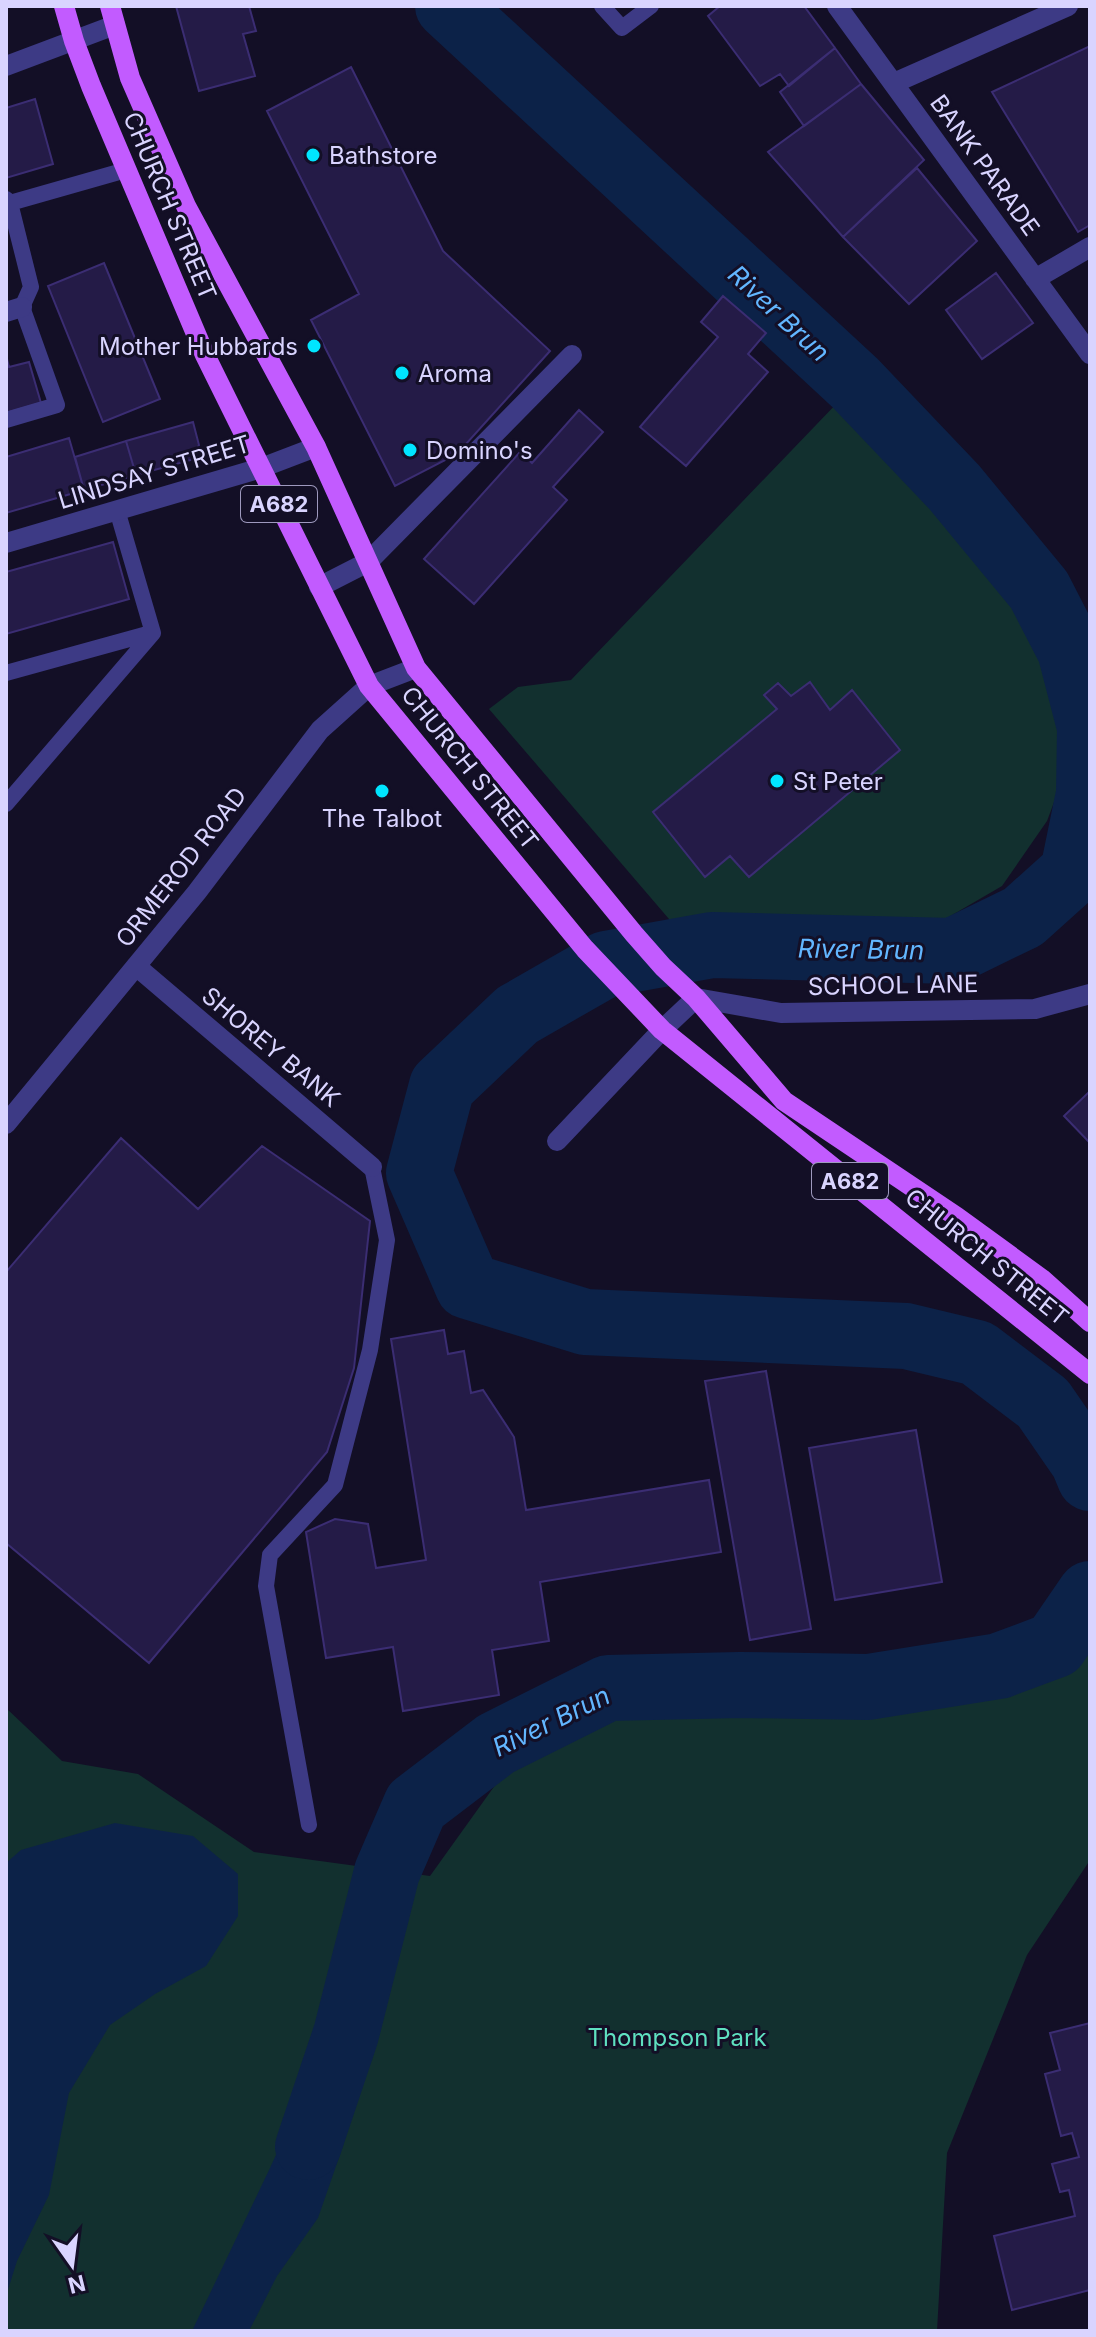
<svg xmlns="http://www.w3.org/2000/svg" width="1096" height="2337" viewBox="0 0 1096 2337" font-family="Inter,sans-serif">
<style>
.green{fill:#12302f}
.water{fill:#0c2248}
.lines{fill:none;stroke-linecap:round;stroke-linejoin:round}
.river{stroke:#0c2248;stroke-width:66}
.building{fill:#241b47;stroke:#3b2d73;stroke-width:2}
.lane{stroke:#3d3a85;stroke-width:16}
.street{stroke:#3d3a85;stroke-width:20}
.primary{stroke:#c25bff;stroke-width:20}
.poi-dot{fill:#00e5ff;stroke:#130f26;stroke-width:3}
.labels{text-anchor:middle;dominant-baseline:central;stroke-width:6;stroke-linejoin:round;paint-order:stroke}
.shield{fill:#130f26;stroke:#9e99be;stroke-width:2}
.shield-label{font-size:22px;font-weight:bold;fill:#d9d4ff}
.poi-label{font-size:24px;fill:#d9d4ff;stroke:#130f26;text-anchor:start}
.street-label{font-size:24px;fill:#d9d4ff;stroke:#130f26}
.park-label{font-size:24px;fill:#5fe0c0;stroke:#130f26}
.water-label{font-size:26px;font-style:italic;fill:#62b6ff;stroke:#130f26}
</style>
<rect width="100%" height="100%" fill="#130f26"/>
<path class="green" d="M840 400 963 529 1027 604 1054 661 1071 757 1047 821 1002 886 947 918 739 928 681 933 489 709 518 687 571 680Z
M1090 1645V1860L1027 1955 947 2153 937 2331H6V1708L62 1761 138 1774 254 1852 430 1876 516 1756 650 1706 916 1697 1055 1669Z"/>
<path class="water" d="M115 1823 193 1836 238 1874V1916L206 1966 155 1994 110 2025 69 2093 49 2195 17 2261 6 2296V1863L21 1850Z
M319 2061 365 2066 343 2146 318 2218 277 2276 249 2331H192L270 2168Z"/>
<g class="lines">
<path class="river" d="M448 6 855 383 954 487 1039 590 1070 650 1090 727 1089 794 1073 872 1023 917 953 951 712 945 606 964 517 1015 442 1086 419 1173 468 1286 585 1322 906 1336 977 1353 1043 1403 1083 1461 1090 1478
M308 2147 346 2034 387 1872 416 1805 496 1744 608 1688 740 1685 868 1687 999 1666 1055 1645 1090 1594"/>
</g>
<path class="building" d="M176 6H249L256 31 243 34 255 76 199 91Z
M720 6H804L835 48 789 86 780 74 760 86 708 16Z
M1090 46V225L1078 232 992 92Z
M835 48 861 84 804 126 780 92Z
M351 67 443 251 550 351 457 454 395 486 311 320 359 294 267 111Z
M861 84 924 160 843 237 768 152Z
M35 99 53 164 6 178V108Z
M917 168 977 241 909 304 843 237Z
M104 263 160 399 103 422 48 286Z
M996 273 1033 323 982 359 946 310Z
M723 296 766 333 748 354 768 372 686 466 640 427 718 337 701 322Z
M6 355 9 367 29 362 41 403 6 413Z
M579 410 603 432 553 487 567 500 474 604 424 559 520 452 532 463Z
M193 422 199 445 191 460 136 475 126 441Z
M69 438 84 490 6 513V457Z
M126 441 136 475 84 490 75 457Z
M113 542 129 599 6 634V572Z
M810 682 830 710 852 690 900 750 749 877 730 856 705 877 653 812 777 709 764 695 778 683 791 696Z
M1090 1091V1143L1064 1116Z
M121 1138 198 1209 262 1146 370 1221 354 1368 327 1452 149 1663 6 1543V1272Z
M444 1330 448 1354 464 1351 471 1393 483 1390 514 1437 526 1510 709 1480 721 1552 540 1582 549 1641 492 1650 499 1695 403 1711 393 1647 326 1658 306 1532 335 1519 368 1524 376 1568 426 1560 391 1339Z
M766 1371 811 1629 750 1640 705 1381Z
M916 1430 942 1582 835 1600 809 1448Z
M1090 2023V2290L1012 2310 994 2236 1075 2216 1069 2190 1060 2192 1052 2164 1079 2157 1072 2133 1061 2136 1045 2074 1060 2070 1050 2033Z"/>
<g class="lines">
<path class="lane" d="M602 6 622 28 651 6
M6 199 10 203 31 287 22 307 57 405 6 420
M10 203 126 170
M117 510 153 633
M6 673 151 633
M6 804 153 633
M309 1825 266 1586 270 1555 335 1485 370 1350 387 1240 372 1167"/>
<path class="street" d="M837 6 1090 354
M6 66 115 25
M894 83 1068 6
M1035 279 1090 247
M6 312 22 307
M6 543 261 468 316 447
M319 587 368 562 572 355
M136 966 372 1167
M6 1124 197 892 320 730 369 686 416 668
M557 1141 662 1030 696 998 781 1013 1035 1009 1090 994"/>
<path class="primary" d="M64 6 74 41 91 86 205 355 369 686 585 949 662 1030 1090 1374
M110 6 130 78 186 206 316 447 416 668 634 934 663 967 696 998 784 1101 957 1217 1042 1279 1090 1322"/>
</g>
<g class="poi-dot">
<circle cx="313" cy="155" r="8"/>
<circle cx="314" cy="346" r="8"/>
<circle cx="402" cy="373" r="8"/>
<circle cx="410" cy="450" r="8"/>
<circle cx="777" cy="781" r="8"/>
<circle cx="382" cy="791" r="8"/>
</g>
<g class="labels">
<g class="shield">
<rect x="241" y="486" width="76" height="36" rx="6"/>
<rect x="812" y="1163" width="76" height="36" rx="6"/>
</g>
<g class="shield-label">
<text x="279" y="504">A682</text>
<text x="850" y="1181">A682</text>
</g>
<g class="poi-label">
<text x="329" y="155">Bathstore</text>
<text x="298" y="346" text-anchor="end">Mother Hubbards</text>
<text x="418" y="373">Aroma</text>
<text x="426" y="450">Domino's</text>
<text x="793" y="781">St Peter</text>
<text x="382" y="818" text-anchor="middle">The Talbot</text>
</g>
<g class="street-label">
<text transform="translate(985 165) rotate(54)">BANK PARADE</text>
<text transform="translate(170 206) rotate(67)">CHURCH STREET</text>
<text transform="translate(154 472) rotate(-17)">LINDSAY STREET</text>
<text transform="translate(470 768) rotate(51)">CHURCH STREET</text>
<text transform="translate(181 867) rotate(-52)">ORMEROD ROAD</text>
<text transform="translate(893 985) rotate(-1)">SCHOOL LANE</text>
<text transform="translate(271 1047) rotate(40)">SHOREY BANK</text>
<text transform="translate(987 1257) rotate(39)">CHURCH STREET</text>
</g>
<g class="park-label">
<text x="677" y="2037">Thompson Park</text>
</g>
<g class="water-label">
<text transform="translate(779 313) rotate(43)">River Brun</text>
<text transform="translate(861 949) rotate(1)">River Brun</text>
<text transform="translate(551 1721) rotate(-26)">River Brun</text>
</g>
</g>
<rect width="1096" height="2337" fill="none" stroke="#d9d4ff" stroke-width="16"/>
<g transform="translate(72 2265) rotate(166)" stroke="#130f26" stroke-width="6" paint-order="stroke">
<path d="M0-6L14 30L0 20L-14 30Z" fill="#d9d4ff"/>
<text y="-12" font-size="22" font-weight="bold" text-anchor="middle" fill="#d9d4ff">N</text>
</g>
</svg>
